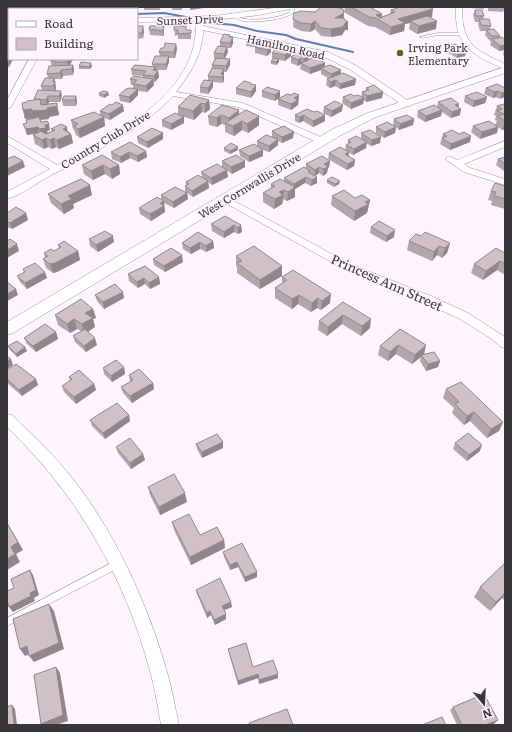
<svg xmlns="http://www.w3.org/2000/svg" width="512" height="732" viewBox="0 0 512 732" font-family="Literata,serif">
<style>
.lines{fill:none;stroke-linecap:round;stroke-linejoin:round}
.stream{stroke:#617dac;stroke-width:2}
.lane-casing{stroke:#9e969f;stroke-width:1}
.street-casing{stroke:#9e969f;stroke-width:1}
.secondary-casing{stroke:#9e969f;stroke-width:1}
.lane{fill:#fff;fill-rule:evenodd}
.street{fill:#fff;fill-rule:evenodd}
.secondary{fill:#fff;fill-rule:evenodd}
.wall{fill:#b2a6aa}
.shaded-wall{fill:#91878b}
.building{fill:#cfc1c6;stroke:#91878b}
.poi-dot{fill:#536918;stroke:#fdf4fe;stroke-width:1.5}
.labels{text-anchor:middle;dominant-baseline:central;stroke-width:3;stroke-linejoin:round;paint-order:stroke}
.far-street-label{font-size:11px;fill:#393639;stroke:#fdf4fe}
.far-poi-label{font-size:11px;fill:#393639;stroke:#fdf4fe;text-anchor:start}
.street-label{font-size:13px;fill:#393639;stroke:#fdf4fe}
</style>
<rect width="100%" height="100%" fill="#fdf4fe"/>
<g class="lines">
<path class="stream" d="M137 14 164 13 186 17
M213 23 234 25 257 31 286 35 296 39 353 52"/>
<defs>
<path id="lane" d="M291 7H295L293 13C284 20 254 23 243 21 240 20 237 19 234 17L236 16C239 17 242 19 245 19 256 21 280 18 290 12Z
M438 33H462L464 34 462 35H438L422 38 420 37Z
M117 560 120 561 121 564 120 567 7 626V618Z"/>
<path id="street" d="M103 7H110L109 9H102Z
M281 7H294L291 9 252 16 202 21 203 26 328 52 355 65 410 102V106H404L349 69 322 56 203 30C203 53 190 74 176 92L243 103 325 139 326 141 325 143H319L238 107 173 96C142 130 88 155 48 177 35 184 21 195 7 199V192L50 169 7 143V136L57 165C113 134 199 97 196 21L137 22V18L214 16Z
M456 7H462C462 45 474 49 505 64V69C498 67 492 63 485 60 461 47 455 34 456 7Z
M7 17H9V21H7Z
M29 59H37L11 107 7 109V100Z
M505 141V147L464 164 470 168 505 179V185L464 172 445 159 449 156 457 160Z
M225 196 350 264 431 296 468 313 505 337V348L501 347 492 339 460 319 423 302 342 268 222 201 220 199 222 197Z
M7 414 12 415C29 432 47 448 63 467 111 523 147 601 167 672 172 689 175 707 179 725H161C158 707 155 689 150 671 125 577 77 494 7 427Z"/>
<path id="secondary" d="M505 67V73L376 117 341 135 13 333 7 335V322L333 129 368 113Z"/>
</defs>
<use href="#lane" class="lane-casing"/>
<use href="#street" class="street-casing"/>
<use href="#secondary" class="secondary-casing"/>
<use href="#lane" class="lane"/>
<use href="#street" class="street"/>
<use href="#secondary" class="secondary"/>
</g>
<path class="wall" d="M36 7H58V9H36Z
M118 7H135V9H119Z
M144 7H160V10H144Z
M172 7H182V10H172Z
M345 7H370L382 14 381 17 390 14 391 10 432 17H430L436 29 417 34 409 29 410 23 405 24 404 31 390 35 375 27 368 26 344 12Z
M469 7H484V9L469 8Z
M488 7H505L503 12 488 11Z
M475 10 484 16 483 19 491 26 490 29 500 36V38L505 40V56L503 55 504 50 499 51 490 45 491 42 485 35 486 31H480L478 24 479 22H475L473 15Z
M315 12 344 13V18L348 30H345L342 35 331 37 321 36 315 29 310 32 301 31 293 27 294 13Z
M7 24H9V35H7Z
M137 26 144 31 143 38 137 39Z
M164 26V36L150 35 149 29Z
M174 26 186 30H191V39H178V35L175 36Z
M230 35V37L233 43 231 48H227L228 52 224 59 230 65 226 72H224V80L223 83 213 82V87L208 94 200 93V87L208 80V76L212 68V65L216 59H214V53L220 46V42Z
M9 42V59H13L9 67H7V45Z
M246 43 256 44 254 47 246 46Z
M176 44 177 49 175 58H169V62L166 70H156L158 71 159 77 155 82H153L154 85 147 92 138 91V95L130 103 120 101 119 95 133 88V85H131L130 79 143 77V76L132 75 131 69 153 67 152 64 160 56 159 52 164 48Z
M271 46V52L267 56 255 53V47Z
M447 46 465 56 457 58 446 52Z
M272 53 291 56 285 61 279 60V62L276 65 271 64V61L273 59 272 58Z
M309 56V60L325 67 341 70V74L356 79 355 85 340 89 335 86 330 88 326 85 327 79 328 78 321 74V70L310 74 300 69 301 64 298 66 291 63V57Z
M51 59H73L70 65H73L74 71 73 75 63 76 62 79H55L56 88 55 90 62 96 60 102H49L48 104 59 112V115L49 117V119L40 120 41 122 50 130 47 131 48 134 52 131 51 129 68 131 71 134 73 143 59 149 56 147 52 149 48 147 44 149 35 144 33 135 37 133 27 135 23 124 26 123V120L34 118 25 119 23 110 27 102 34 100 42 90 41 86 48 78 47 74 52 66 50 60Z
M79 66H92L90 69H79Z
M251 84 256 91 251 98 236 94V88Z
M366 88 383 92 382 98 366 102 364 100 363 104 351 109 342 103 343 97 354 96 361 97 362 92 366 91Z
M486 88H505L500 99 496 97 493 98 484 94Z
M262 91 280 97 275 101 262 97Z
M99 93 109 95 104 98 99 96Z
M291 95H299L298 105 291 110 278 105V99Z
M76 96 77 102 76 106H63L62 100Z
M465 96 487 97 485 103 473 107 464 102Z
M209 100 210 109 205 113 202 112 194 120 184 117V123L171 130 162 126V120L178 114V107Z
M438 102 459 107 460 115 451 118 442 112 441 116 425 122 417 117 418 111 437 107Z
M505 104V129L502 130 498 127 497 133 480 139 471 132 473 126 495 125 497 121 495 120 496 116 494 115 497 106Z
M324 107 342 111 331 117 323 113Z
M307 109 325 121 313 127 303 121 299 123 295 121V115Z
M100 111H124L110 120 104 118 105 126 80 138 76 135 74 130 73 129 71 120 100 115Z
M239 114 259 125 248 133 242 130 234 136 225 132V125L221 124 217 127 209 125 208 116Z
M394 119H414L413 125 399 130 396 127 395 133 384 138 376 133V127L393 125Z
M272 131 293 138 282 143 278 141V145L269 152 263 150V156L249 162 240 156 239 150 257 146V141L272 137Z
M163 133V139L148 148 138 143 137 137Z
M361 133 380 143 371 146 366 143V148L353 155 349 153V157L355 160 354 166 347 170 328 159 329 153 345 150 346 145 348 144V140L361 139Z
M443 134H459L470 142 450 150 440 144Z
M238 147V150L230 154 224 151V148Z
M146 151 147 157 138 162 130 158 121 163 112 159 111 152Z
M505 157V170L504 171 496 165 498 159Z
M222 161H245V167L232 174 222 167Z
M330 161 329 167 328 168 327 173 323 176 319 173 315 176 317 177V183L311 186 305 183 295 189V197L287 201 283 199V200L282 204 274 209 263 202V193L271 188V184L284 181V178L306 168V164Z
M82 165H119L120 174 112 179 105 174 93 180 84 174Z
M201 172 228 177 212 185 208 182 209 188 193 197 187 193 188 199 174 208 164 203 165 212 151 221 140 214 139 208 161 200V195L185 192V186H186V182L202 177Z
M327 180 339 184 334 187 327 183Z
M505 186V209L491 205 492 201 488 200 491 191Z
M48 194 92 195 73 204 74 208 64 214 51 203Z
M332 196 370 200 367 213 354 221 331 205Z
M7 213 28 220 12 229 7 227Z
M211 224 241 225 242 232 238 234 234 232 224 238 212 231Z
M371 227 394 237 386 242 370 233Z
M421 236 450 243 447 253 442 258 437 255 432 261 407 250 409 241Z
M89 239 114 242 98 252 90 246Z
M213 241 214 248 206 252 200 249 191 254 183 249 182 243Z
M58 245 78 251 80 260 57 272 53 273 46 268 43 259 45 258 44 253 54 251 59 248Z
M505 253V275L497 270 483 280 471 273 474 264Z
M236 256 282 266V276L260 289 237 273V267L236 266Z
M153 259 183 262 165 272 154 265Z
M23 269 47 278 27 289 20 282 17 276 24 273Z
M128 274 159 277 160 284 150 289 145 284 138 288 129 281Z
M282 277 330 303 321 310 317 308 311 312 298 304 292 309 275 298V288L282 283Z
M95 295 124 298 104 309 97 301Z
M343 302 370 328 361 336 342 324 327 336 318 330 319 321Z
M93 309 96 318 93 319 95 327 88 332 97 345 86 352 75 342 73 336 81 331 77 329 70 333 58 325 55 315Z
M400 329 424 354 440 361 438 367 426 371 420 361 421 357 412 364 396 354 388 361 378 355 380 346Z
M56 332 58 339 36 352 27 344 24 338Z
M8 346 27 351 17 357 9 349Z
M124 367 125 374 112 382 104 374 103 368Z
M7 370 38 385 22 396 7 383Z
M129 375 153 383 154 389 132 403 123 393 121 387 130 382Z
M69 377 94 384 96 390 76 404 64 392 62 386 70 381Z
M446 389 503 422 499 431 487 438 470 421 464 425 452 413 454 408 443 398Z
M129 415 130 421 105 439 92 426 90 420Z
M455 443 480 451 467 461 453 449Z
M196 444 223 448 202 458 197 449Z
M116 447 143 454 145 460 131 469 118 453Z
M148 487 187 502 160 515 150 495Z
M172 522 200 535 224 540 225 548 191 565 174 530Z
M223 552 257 577 245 582 238 567 230 570 224 557Z
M505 563V601L502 598 490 611 474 597 480 587Z
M196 590 232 607 224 610 226 614V619L215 625 211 615 207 618 197 594Z
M228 649 253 667 278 674V678L259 684 258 678 238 685 229 653Z
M453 707 494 724 490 725H457L450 710Z"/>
<path class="shaded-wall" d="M190 7H204V8L190 10Z
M433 9 432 17 412 22 410 21V23L405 24 404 31 390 35 391 27 398 19Z
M344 13 343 21 335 18Z
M382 14 381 21 376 15Z
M315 21V29L310 32 311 24Z
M437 21 436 29 417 34 419 26Z
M346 22H348V30H345L342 35 331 37V29Z
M143 26 144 31 143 38 142 33Z
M164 26V36L163 31Z
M233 37V43L231 48 230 43Z
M256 41V44L254 47V44Z
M176 44 177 49 175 58 174 52Z
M505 45V49L504 50 499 51 500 46Z
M271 46V52L267 56V50Z
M227 47 228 52 224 60V54Z
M291 50V56L285 61V55Z
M467 50 465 56 457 58 458 53Z
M169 56V62L166 70V64Z
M309 56V61L303 65 304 59Z
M9 58V59H13L9 67 8 61Z
M301 58V64L298 66V60Z
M69 59H73L68 68 67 62Z
M230 59V65L226 72V66Z
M279 59V62L276 65V62Z
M91 63 92 66 90 69 89 67Z
M325 63V68H321V70L310 74V68Z
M73 65 74 71 73 75 72 69Z
M156 67V73L158 71 159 77 155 82 153 70Z
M224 69V80L223 83 222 77 221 74Z
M61 70 63 76 62 79 60 73Z
M341 70 340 76 331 80V74Z
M54 78 56 88 55 92 53 82Z
M153 79 154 85 147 92 146 86Z
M356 79 355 85 340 89V84Z
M336 80 335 86 330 88 331 82Z
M213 81V87L208 94V88Z
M256 85V91L251 98V92Z
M138 89V95L130 103 129 97Z
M61 91 62 96 60 102 59 96Z
M280 91V97L275 101V95Z
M498 91 496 97 493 98 494 92Z
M108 92 109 95 104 98V95Z
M383 92 382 98 366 102 367 96Z
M505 92V97L500 99 502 93Z
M299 95 298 105 291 110V104L294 98Z
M48 96 49 102 47 106 46 100Z
M76 96 77 102 76 106 75 100Z
M487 97 485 103 473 107 474 101Z
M364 98 363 104 351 109V103Z
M40 99 42 108H47L57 103 59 115 49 117V119L35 120 34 118 25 119 23 110 41 105Z
M209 100 210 109 205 113V104Z
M201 103 202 112 194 120 193 111Z
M459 104 458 110 461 109 460 115 451 118 452 112 455 105Z
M123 105 124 111 110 120 109 114Z
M343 105 342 111 331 117 332 111Z
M239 110V119L229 125V118Z
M442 110 441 116 425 122 426 116Z
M221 115V124L217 127V118Z
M304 115 303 121 299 123 300 117Z
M325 115V121L313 127V121Z
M259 116V125L248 133 247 124Z
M104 117 105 126 80 138 78 129Z
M184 117V123L171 130V124Z
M414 119 413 125 399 130 400 124Z
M242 121V130L234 136 233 126Z
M505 122V129L502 130Z
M49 124 50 130 47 131 48 134 41 135 39 129 45 125Z
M38 127 39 133 27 135 26 129Z
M67 127 68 135 71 134 73 143 59 149 57 140 63 129Z
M396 127 395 133 384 138 385 132Z
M498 127 497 133 480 139 482 132Z
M294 132 293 138 282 143V137Z
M163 133V139L148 148 147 142Z
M471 136 470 142 450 150 451 144Z
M381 137 380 143 371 146 372 140Z
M46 138 48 147 44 149 42 140Z
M54 138 56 147 52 149 50 140Z
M278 139V145L269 152V146Z
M367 142 366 148 353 155 354 149Z
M238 147V150L230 154V151Z
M263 150V156L249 162V156Z
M146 151 147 157 138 162 137 156Z
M129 152 130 158 121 163 120 157Z
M349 152 348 158 345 154Z
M355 160 354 166 347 170 348 164Z
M23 161 25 167 7 176V169Z
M245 161V167L232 174 231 167Z
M330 161 329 167 328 168 327 173 323 176 324 164Z
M103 165 105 174 93 180 91 171Z
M119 165 120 174 112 179 110 169Z
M319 167V173L315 176V170Z
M227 170 228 177 212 185 211 178Z
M306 177 305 183 295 189V197L287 201 288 192 293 189 294 184Z
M317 177V183L311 186 312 180Z
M208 181 209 188 193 197 192 191Z
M340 181 339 184 334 187 335 184Z
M90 185 92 195 73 204 74 208 64 214 61 204 68 196Z
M284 190 283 199V200L282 204 274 209 275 199 279 192Z
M187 193 188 199 174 208 173 202Z
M370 200 367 213 354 221 355 211 365 202Z
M164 201 165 212 151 221 150 214 160 203Z
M26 213 28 220 12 229 10 223Z
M234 225V232L224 238V232Z
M241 225 242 232 238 234V228Z
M395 230 394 237 386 242 387 236Z
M113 236 114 242 98 252 96 245Z
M213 241 214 248 206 252V246Z
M200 242V249L191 254 190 248Z
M450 243 447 253 442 258 445 248Z
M17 244 19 251 7 258V250Z
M439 246 437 255 432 261 434 252Z
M78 251 80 260 57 272 53 273 50 264Z
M182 255 183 262 165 272 164 266Z
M500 261 497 270 483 280 486 271Z
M282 266V276L260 289V280Z
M45 272 47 278 27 289 25 283Z
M159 277 160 284 150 289 149 283Z
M144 278 145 284 138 288 137 282Z
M16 289 18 295 7 301V294Z
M123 292 124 298 104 309 103 302Z
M331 294 330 303 321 310 322 301Z
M299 295 298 304 292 309V299Z
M318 298 317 308 311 312 312 303Z
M93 309 96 318 93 319 95 327 84 334 82 324 85 313Z
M343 315 342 324 327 336 328 327Z
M74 319 77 329 70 333 67 324Z
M371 319 370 328 361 336 362 326Z
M56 332 58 339 36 352 33 346Z
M95 338 97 345 86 352 84 346Z
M398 345 396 354 388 361 390 352Z
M426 345 424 355H421V357L412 364 415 355Z
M25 347 27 351 17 357 16 354Z
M11 359 13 365 7 369V361Z
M440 361 438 367 426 371 428 364Z
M124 367 125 374 112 382 111 376Z
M36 379 38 385 22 396 19 390Z
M153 383 154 389 132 403 130 396Z
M94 384 96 390 76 404 74 397Z
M474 412 470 421 464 425 467 416Z
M129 415 130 421 105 439 103 433Z
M503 422 499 431 487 438 491 429Z
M223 442V448L202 458V452Z
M482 445 480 451 467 461 469 455Z
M143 454 145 460 131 469 130 463Z
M185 493 187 502 160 515 159 507Z
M12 531 23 550 16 554 20 562 7 570V559L11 547Z
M224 540 225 548 191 565 190 557Z
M237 562 238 567 230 570V565Z
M30 570 33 575 39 595 34 598 35 601 13 612 9 607Z
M257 572V577L245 582V577Z
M505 593V594L502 598 490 611 496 602Z
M231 602 232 607 222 611V606Z
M49 604 54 611 64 649 34 662 29 656Z
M210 611 211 615 207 618V613Z
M226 614V619L215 625 214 620Z
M27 646 32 653 25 656 20 649Z
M56 667 60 673 68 721 56 725H42L41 724Z
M258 674V678L238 685V681Z
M278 674V678L259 684V680Z
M12 705 15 709 17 725H14Z
M498 720 494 724 490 725H485Z"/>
<path class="building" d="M321 7H336L343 9 344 13 335 18H343L348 22H346L343 27 331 29 321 28 315 21 311 24 301 23 293 19 294 13 301 11 315 12Z
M351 7H370L382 14 376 15 380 18 395 12 391 10 401 7H430L433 9 398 19 405 23 391 27 376 18 369 17Z
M475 10H482L484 16H476Z
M427 16 437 21 419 26 410 21Z
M479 19H489L491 26 481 25Z
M7 24H9V29H7Z
M137 26H143L142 33H137Z
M150 26H164L163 31 149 29Z
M174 26H186V30H191V33L178 34V30H174Z
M494 29 500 36H492L486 30Z
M224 34 230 35 229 37H233L230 43 220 42Z
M502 37 505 40V45L500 46 492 39Z
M248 40 256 41 254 44 246 43Z
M9 42V49H7V45Z
M165 43 176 44 174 52H159L161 48H164Z
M259 44 271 46 267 50 255 47Z
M455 44 467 50 458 53 447 46Z
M218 46 227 47 224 54 214 53Z
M277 48 291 50 285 55 272 53Z
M7 51H9V58L8 61H7Z
M299 52 309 56 304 59 301 58 298 60 291 57Z
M155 56H169L166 64H152Z
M315 57 325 63 310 68 301 63Z
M216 58 230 59 226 66 212 65Z
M274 58 279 59 276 62 271 61Z
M51 59H69L67 62H54L55 60H50Z
M81 62 91 63 89 67 79 66Z
M73 65 72 69 61 70 60 73 47 74 49 66Z
M135 65 156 67 153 70 158 71 154 76 143 75 146 71 131 69Z
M330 65 341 70 331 74 321 68Z
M212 68 224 69 221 74 224 75 222 77 208 76Z
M343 73 356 79 340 84 336 80 331 82 327 79Z
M134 76 153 79 146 86 133 84 137 80 130 79Z
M45 78H54L53 82H55L53 86H41Z
M204 80 213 81 208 88 200 87Z
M244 81 251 83 250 84 256 85 251 92 236 88Z
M497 84 505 88V92L502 93 498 91 494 92 486 88Z
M374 85 383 92 367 96 362 92 369 90 366 88Z
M267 87 280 91 275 95 262 91Z
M130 88 138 89 129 97 119 95 126 89Z
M38 90 61 91 59 96H48L46 100 34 99Z
M103 91 108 92 104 95 99 93Z
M477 92 487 97 474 101 465 96Z
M294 93 299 95 294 98 298 100 291 104 278 99 287 94 291 95Z
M351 94 354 96 358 95 364 98 351 103 343 97Z
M190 95 209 100 205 104 201 103 193 111 178 107Z
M64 96H76L75 100H62Z
M451 98 459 104 455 105 461 109 452 112 438 102Z
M40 99 41 105 57 103V106L47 108V110L32 111V109L23 110 22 103 27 102V101Z
M335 101 343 105 332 111 324 107Z
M116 102 123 105 109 114 100 111 110 104 112 105Z
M504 104H505V121L498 116 504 114 497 111 502 109 497 106Z
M222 105 239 110 229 118 221 115 217 118 208 116Z
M434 105 442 110 426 116 418 111Z
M307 109 314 112 317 111 325 115 313 121 304 115 300 117 295 115Z
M246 110 259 116 247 124 242 121 233 126 225 123Z
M94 112 104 117 78 129 74 126 78 124 71 120Z
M175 113 184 117 171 124 162 120Z
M407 115 414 119 400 124 394 119Z
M39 117 41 122 47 121 49 124 45 125 46 128 39 129 38 127 26 129 23 124 27 123 26 120Z
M489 121 498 127 482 132 473 126Z
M387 122 396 127 385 132 376 127Z
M61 124 67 127 63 129 71 134 57 140 54 138 50 140 46 138 42 140 33 135 41 131 46 134 55 130 51 129Z
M284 126 294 132 282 137 272 131Z
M152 128 163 133 147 142 137 137Z
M370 130 381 137 372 140 361 133Z
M452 130 459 134 464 132 471 136 451 144 442 138 447 136 443 134Z
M266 135 278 139 269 146 257 141Z
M356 136 367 142 354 149 346 145 351 142 348 140Z
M130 142 146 151 137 156 129 152 120 157 111 152Z
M231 143 238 147 230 151 224 148Z
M254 144 263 150 249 156 239 150Z
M340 147 349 152 345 154 355 160 348 164 329 153Z
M102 155 119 165 110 169 103 165 91 171 82 165Z
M236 155 245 161 231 167 222 161Z
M14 156 23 161 7 169V159Z
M322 156 330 161 324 164 328 167 323 169 319 167 315 170 306 164Z
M505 157V164L498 159Z
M217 164 227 170 211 178 201 172Z
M304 167 310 171 308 172 317 177 312 180 306 177 294 184 284 178Z
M198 175 208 181 192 191 185 186 189 184 186 182Z
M332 177 340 181 335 184 327 180Z
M81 179 90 185 68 196 72 199 61 204 48 194Z
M280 179 295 187 288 192 284 190 279 192 283 195 275 199 263 193 275 186 271 184Z
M495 183 505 186V199L494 196 496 192 491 191Z
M175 187 187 193 173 202 161 195Z
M344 190 355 198 362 195 370 200 365 202 369 204 355 211 332 196Z
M157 197 164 201 160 203 164 206 150 214 139 208Z
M16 207 26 213 10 223 7 222V213Z
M225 216 241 225 238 228 234 225 224 232 211 224Z
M379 221 395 230 387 236 371 227Z
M105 231 113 236 96 245 89 239Z
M198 232 213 241 206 246 200 242 190 248 182 243Z
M425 232 450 243 445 248 439 246 434 252 409 241 416 234 421 236Z
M10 239 17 244 7 250V241Z
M64 241 78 251 55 263 50 264 43 259 48 256 44 253 51 249 54 251 61 247 58 245Z
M254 246 282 266 260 280 237 263 242 261 236 256Z
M171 248 182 255 164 266 153 259Z
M496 248 505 253V264L500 261 486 271 474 264Z
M35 263 45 272 25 283 17 276 25 272 23 269Z
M145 266 159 277 149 283 144 278 137 282 128 274Z
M293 270 331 294 322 301 318 298 312 303 299 295 292 299 275 288 287 280 282 277Z
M7 282 16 289 7 294Z
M115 284 123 292 103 302 95 295Z
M81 299 93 309 85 313 93 318 82 324 74 319 67 324 55 315Z
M343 302 371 319 362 326 343 315 328 327 319 321Z
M45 324 56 332 33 346 24 338Z
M85 329 95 338 84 346 73 336Z
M400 329 426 345 415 355 398 345 390 352 380 346Z
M17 341 25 347 16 354 8 346Z
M434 352 440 361 428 364 421 355Z
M7 356 11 359 7 361Z
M116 360 124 367 111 376 103 368Z
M16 364 36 379 19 390 7 379V370Z
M139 369 153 383 130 396 121 387 133 380 129 375Z
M79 370 94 384 74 397 62 386 72 379 69 377Z
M461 382 503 422 491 429 474 412 467 416 455 404 459 402 446 389Z
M117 403 129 415 103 433 90 420Z
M468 433 482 445 469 455 455 443Z
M217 434 223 442 202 452 196 444Z
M130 438 143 454 130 463 116 447Z
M174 474 185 493 159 507 148 487Z
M189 514 200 535 217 527 224 540 190 557 172 522Z
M7 523 18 542 11 547 15 554 7 559Z
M242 543 257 572 245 577 237 562 230 565 223 552Z
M505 563V593L496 602 480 587Z
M30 570 36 590 30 593 31 596 9 607 7 600V591L14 588 11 579Z
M220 578 231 602 222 606 226 614 214 620 210 611 207 613 196 590Z
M49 604 59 643 29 656 27 646 20 649 13 619Z
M246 643 253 667 273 660 278 674 259 680 258 674 238 681 228 649Z
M56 667 63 715 41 724 34 675Z
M484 694 498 720 485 725H462L453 707Z
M12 705 14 725H7V707Z
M287 709 293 725H250L249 723Z
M442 717 446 725H422Z"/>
<circle class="poi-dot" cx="400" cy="53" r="4"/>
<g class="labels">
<g class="far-street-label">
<text transform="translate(190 19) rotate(-2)">Sunset Drive</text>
<text transform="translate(286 46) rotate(13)">Hamilton Road</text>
<text transform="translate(105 139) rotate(-31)">Country Club Drive</text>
<text transform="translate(249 185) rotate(-31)">West Cornwallis Drive</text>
</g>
<g class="far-poi-label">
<text x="408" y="47">Irving Park<tspan x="408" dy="13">Elementary</tspan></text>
</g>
<g class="street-label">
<text transform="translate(387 282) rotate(24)">Princess Ann Street</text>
</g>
</g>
<rect width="512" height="732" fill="none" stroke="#393639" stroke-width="16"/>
<rect x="8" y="8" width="130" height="52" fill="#fdf4fe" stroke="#afa8af"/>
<rect x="16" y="21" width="20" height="6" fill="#ffffff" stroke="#afa8af"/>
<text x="44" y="28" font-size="12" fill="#393639">Road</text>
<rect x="16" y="38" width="20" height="12" fill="#cfc1c6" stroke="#afa8af"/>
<text x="44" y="48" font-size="12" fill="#393639">Building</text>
<g transform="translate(484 704) rotate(161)" stroke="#fdf4fe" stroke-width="3" paint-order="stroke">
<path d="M0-3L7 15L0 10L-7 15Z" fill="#393639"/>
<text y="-6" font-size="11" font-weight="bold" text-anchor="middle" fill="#393639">N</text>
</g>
</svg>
